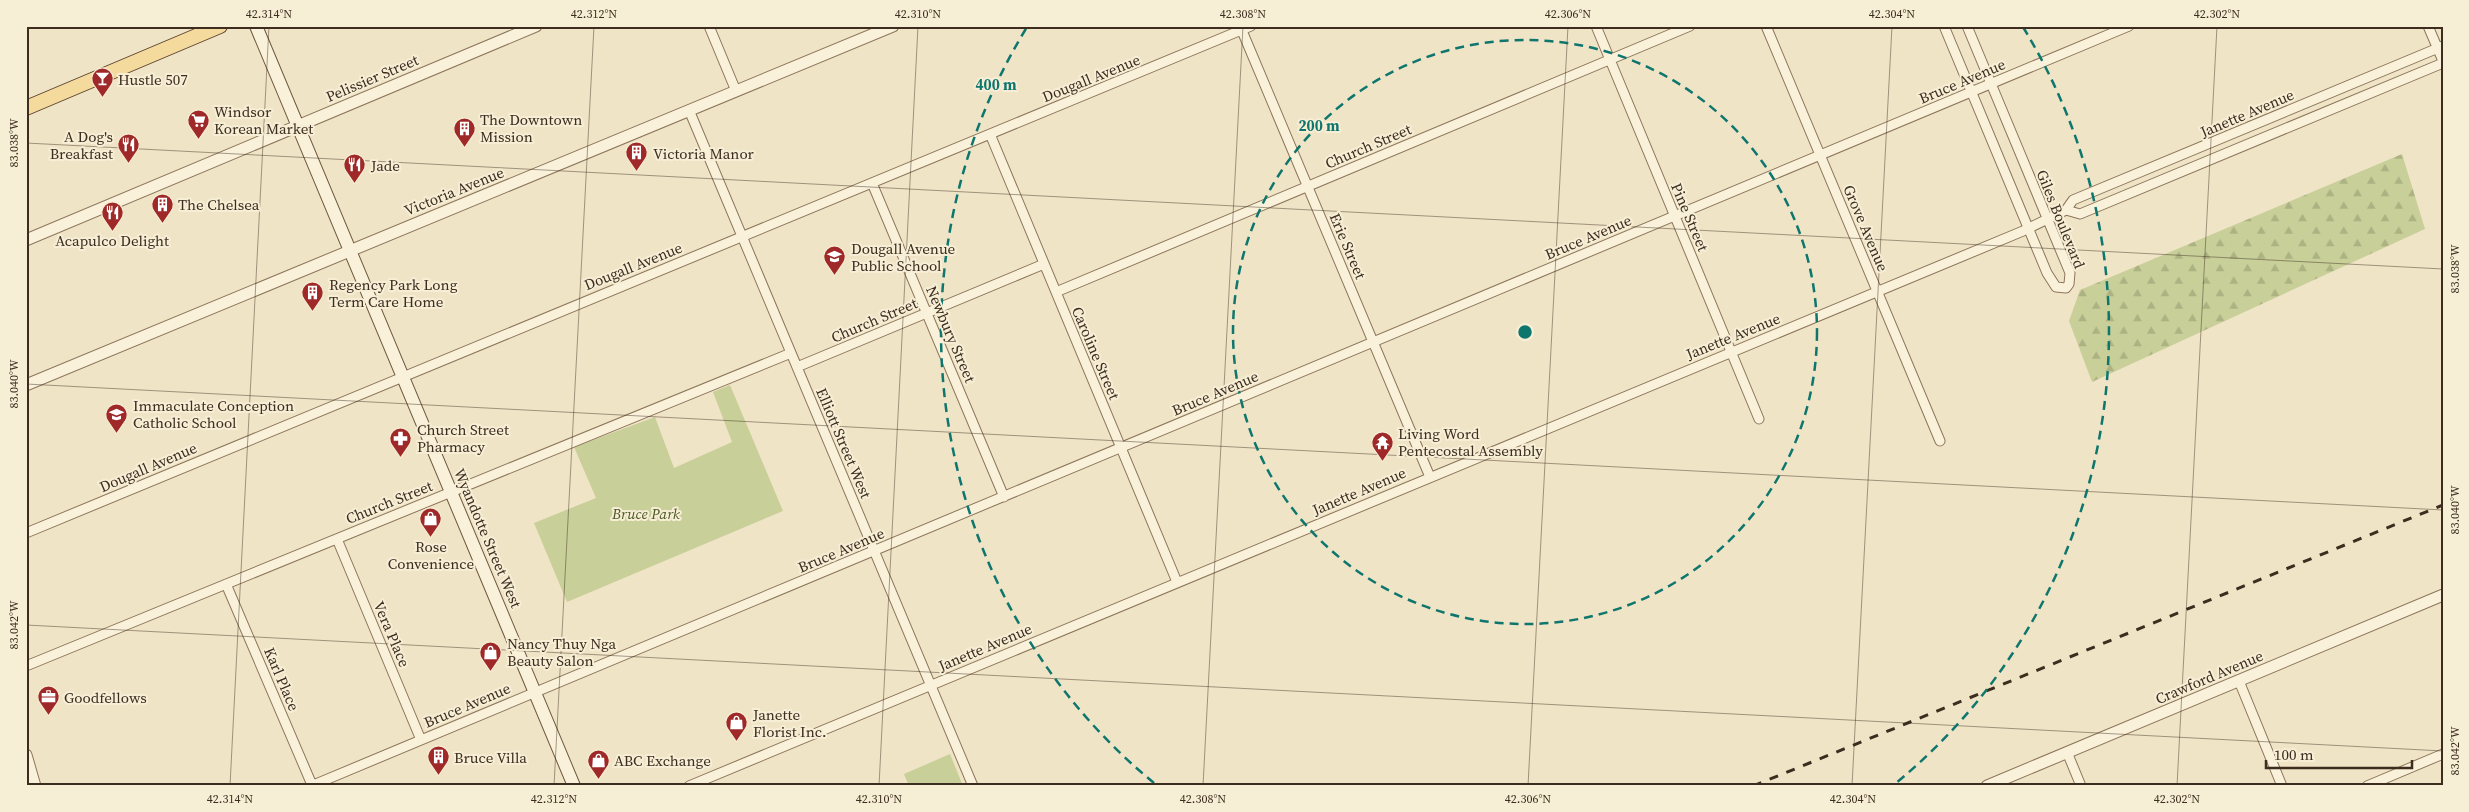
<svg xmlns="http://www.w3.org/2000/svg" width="2469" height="812" viewBox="0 0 2469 812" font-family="'Source Serif 4',serif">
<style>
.forest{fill:url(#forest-firs)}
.green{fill:#c8cf99}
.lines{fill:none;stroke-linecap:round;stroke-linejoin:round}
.minor-casing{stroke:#8c765b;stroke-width:11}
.tertiary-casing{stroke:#8c765b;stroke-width:13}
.secondary-casing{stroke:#6e573e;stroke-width:14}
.primary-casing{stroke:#5a432f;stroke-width:16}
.minor{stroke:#faf1da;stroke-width:9}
.tertiary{stroke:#faf1da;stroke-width:11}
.secondary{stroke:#faf1da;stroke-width:12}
.primary{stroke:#f4da9d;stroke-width:14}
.rail{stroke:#3c2d1f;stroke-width:3;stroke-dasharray:9 9;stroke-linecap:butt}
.ticks{fill:none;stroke:#3c2d1f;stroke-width:1;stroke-opacity:0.45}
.ring{fill:none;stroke:#0f766e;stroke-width:2.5;stroke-dasharray:9 6}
.labels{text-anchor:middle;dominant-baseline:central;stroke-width:4;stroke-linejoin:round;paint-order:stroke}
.street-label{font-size:15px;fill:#3c2d1f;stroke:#f7eed6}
.poi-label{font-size:15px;fill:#3c2d1f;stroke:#f7eed6;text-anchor:start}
.park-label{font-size:15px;font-style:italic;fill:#4b5925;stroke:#f7eed6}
.centre{fill:#0f766e;stroke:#f7eed6;stroke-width:2.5}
.ring-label{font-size:15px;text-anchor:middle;font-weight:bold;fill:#0f766e;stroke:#f7eed6;stroke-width:4;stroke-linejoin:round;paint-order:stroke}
.neatline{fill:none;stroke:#3c2d1f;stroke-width:2}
.ticks-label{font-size:12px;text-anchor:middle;fill:#3c2d1f}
</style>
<defs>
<pattern id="forest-firs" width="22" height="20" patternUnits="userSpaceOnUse" patternTransform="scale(1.25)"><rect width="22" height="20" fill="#c8cf99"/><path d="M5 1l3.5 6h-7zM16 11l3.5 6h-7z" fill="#adb283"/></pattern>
</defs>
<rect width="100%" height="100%" fill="#f0e4c6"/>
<path class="forest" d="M2402 154 2425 229 2092 382 2069 321 2080 290Z"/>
<path class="green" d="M730 385 783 511 567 602 534 523 596 498 574 447 655 417 674 468 732 442 713 392Z
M950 754 963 786H909L904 774Z"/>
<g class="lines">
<defs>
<path id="minor" d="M709 26 736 91
M1240 26 1430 477
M1596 26 1759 419
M1766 26 1940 441
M1944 26 2047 273 2056 287 2066 288 2069 284 2070 273 1967 26
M2428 26 2443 61
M689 110 973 786
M990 134 1177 582
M872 183 1004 497
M2066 210 2073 200 2443 46
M1056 292 1690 26
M797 367 1044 264
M26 533 1251 26
M337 539 421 740
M226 584 312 785
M26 666 791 353
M2239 681 2282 786
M2067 752 2081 786
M311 786 2129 26
M689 786 2023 231 2066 210 2080 214 2443 63
M2367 786 2443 754"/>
<path id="tertiary" d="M26 240 536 26
M26 385 893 26
M26 755 35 786
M1987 786 2443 595"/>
<path id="secondary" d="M256 26 574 786"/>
<path id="primary" d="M26 108 220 26"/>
</defs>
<use href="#minor" class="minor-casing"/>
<use href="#tertiary" class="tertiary-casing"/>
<use href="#secondary" class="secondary-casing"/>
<use href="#primary" class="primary-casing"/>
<use href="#minor" class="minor"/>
<use href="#tertiary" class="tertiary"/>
<use href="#secondary" class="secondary"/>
<use href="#primary" class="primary"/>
<path class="rail" d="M1753 786 2443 505"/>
</g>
<path class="ticks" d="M2402 26 2443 28M26 143 2443 269M26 384 2443 510M26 625 2443 751M230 786 269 26M554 786 594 26M879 786 918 26M1203 786 1243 26M1528 786 1568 26M1852 786 1892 26M2177 786 2217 26"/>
<g class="ring">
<circle cx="1525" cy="332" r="292"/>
<path d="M1154 783A584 584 0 0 1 1027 27M2023 27A584 584 0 0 1 1896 783"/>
</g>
<defs>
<symbol id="bar-pin" viewBox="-11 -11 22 30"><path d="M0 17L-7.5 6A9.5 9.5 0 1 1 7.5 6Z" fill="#9e2928" stroke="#f7eed6"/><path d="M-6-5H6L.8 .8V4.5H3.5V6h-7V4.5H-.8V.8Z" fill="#fff"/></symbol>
<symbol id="supermarket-pin" viewBox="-11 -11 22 30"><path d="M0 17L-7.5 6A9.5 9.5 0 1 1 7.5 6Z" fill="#9e2928" stroke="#f7eed6"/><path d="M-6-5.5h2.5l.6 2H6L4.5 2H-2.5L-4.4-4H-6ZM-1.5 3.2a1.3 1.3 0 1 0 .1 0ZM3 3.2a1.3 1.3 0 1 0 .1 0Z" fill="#fff"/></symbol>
<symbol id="building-pin" viewBox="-11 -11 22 30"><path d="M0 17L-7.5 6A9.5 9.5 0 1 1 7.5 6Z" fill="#9e2928" stroke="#f7eed6"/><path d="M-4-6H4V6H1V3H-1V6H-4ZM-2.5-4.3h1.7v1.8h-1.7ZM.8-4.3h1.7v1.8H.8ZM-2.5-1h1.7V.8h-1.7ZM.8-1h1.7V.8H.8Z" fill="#fff"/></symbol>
<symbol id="restaurant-pin" viewBox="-11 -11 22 30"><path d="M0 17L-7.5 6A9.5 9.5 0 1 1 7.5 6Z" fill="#9e2928" stroke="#f7eed6"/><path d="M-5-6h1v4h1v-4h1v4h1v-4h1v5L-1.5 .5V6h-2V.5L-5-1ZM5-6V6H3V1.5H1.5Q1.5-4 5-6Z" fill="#fff"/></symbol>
<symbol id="school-pin" viewBox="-11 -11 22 30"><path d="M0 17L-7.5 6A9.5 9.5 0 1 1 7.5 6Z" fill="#9e2928" stroke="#f7eed6"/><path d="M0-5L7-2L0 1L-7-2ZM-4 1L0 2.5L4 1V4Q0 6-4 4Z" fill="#fff"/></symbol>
<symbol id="pharmacy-pin" viewBox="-11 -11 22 30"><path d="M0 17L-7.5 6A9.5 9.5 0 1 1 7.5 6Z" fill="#9e2928" stroke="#f7eed6"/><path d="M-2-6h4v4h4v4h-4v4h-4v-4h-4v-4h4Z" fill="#fff"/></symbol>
<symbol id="temple-pin" viewBox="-11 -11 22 30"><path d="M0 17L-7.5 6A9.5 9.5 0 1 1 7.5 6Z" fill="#9e2928" stroke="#f7eed6"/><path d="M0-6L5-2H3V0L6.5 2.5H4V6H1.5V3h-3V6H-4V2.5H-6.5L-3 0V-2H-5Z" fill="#fff"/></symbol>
<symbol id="shop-pin" viewBox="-11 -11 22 30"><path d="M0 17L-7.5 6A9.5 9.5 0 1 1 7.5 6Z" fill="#9e2928" stroke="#f7eed6"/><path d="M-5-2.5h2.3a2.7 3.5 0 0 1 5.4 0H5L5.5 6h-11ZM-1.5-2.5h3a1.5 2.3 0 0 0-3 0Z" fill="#fff"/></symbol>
<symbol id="office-pin" viewBox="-11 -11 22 30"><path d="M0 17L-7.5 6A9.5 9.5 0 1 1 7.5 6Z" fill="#9e2928" stroke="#f7eed6"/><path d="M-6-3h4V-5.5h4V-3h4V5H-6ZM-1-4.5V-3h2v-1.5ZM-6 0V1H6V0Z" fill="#fff"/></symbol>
</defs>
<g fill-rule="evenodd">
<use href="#bar-pin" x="90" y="66" width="25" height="34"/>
<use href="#supermarket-pin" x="186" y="108" width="25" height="34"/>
<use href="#building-pin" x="452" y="116" width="25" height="34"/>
<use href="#restaurant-pin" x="116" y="132" width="25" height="34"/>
<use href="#building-pin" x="624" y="140" width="25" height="34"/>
<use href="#restaurant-pin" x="342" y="152" width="25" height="34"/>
<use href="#building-pin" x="150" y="192" width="25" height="34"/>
<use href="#restaurant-pin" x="100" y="200" width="25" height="34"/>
<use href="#school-pin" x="822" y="244" width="25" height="34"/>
<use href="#building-pin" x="300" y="280" width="25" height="34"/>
<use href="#school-pin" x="104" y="402" width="25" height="34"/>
<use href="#pharmacy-pin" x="388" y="426" width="25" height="34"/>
<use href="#temple-pin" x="1370" y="430" width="25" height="34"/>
<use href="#shop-pin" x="418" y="506" width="25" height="34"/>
<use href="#shop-pin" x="478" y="640" width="25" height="34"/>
<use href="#office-pin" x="36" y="684" width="25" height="34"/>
<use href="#shop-pin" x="724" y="710" width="25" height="34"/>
<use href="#building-pin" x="426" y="744" width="25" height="34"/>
<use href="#shop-pin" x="586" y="748" width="25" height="34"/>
</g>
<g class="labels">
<g class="street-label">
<text transform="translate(372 78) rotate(-23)">Pelissier Street</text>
<text transform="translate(1091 78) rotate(-22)">Dougall Avenue</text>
<text transform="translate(1962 81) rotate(-23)">Bruce Avenue</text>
<text transform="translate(2247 113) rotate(-23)">Janette Avenue</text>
<text transform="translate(1368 146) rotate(-23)">Church Street</text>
<text transform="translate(454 191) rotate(-22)">Victoria Avenue</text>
<text transform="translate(1690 217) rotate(67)">Pine Street</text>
<text transform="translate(2061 219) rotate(68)">Giles Boulevard</text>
<text transform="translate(1866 228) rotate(67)">Grove Avenue</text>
<text transform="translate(1588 237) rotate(-23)">Bruce Avenue</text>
<text transform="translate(1348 246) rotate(67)">Erie Street</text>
<text transform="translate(633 266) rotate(-22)">Dougall Avenue</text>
<text transform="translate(874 320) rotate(-23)">Church Street</text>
<text transform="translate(951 334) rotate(67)">Newbury Street</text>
<text transform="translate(1733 336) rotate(-22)">Janette Avenue</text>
<text transform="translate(1096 353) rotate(67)">Caroline Street</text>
<text transform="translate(1215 393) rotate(-23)">Bruce Avenue</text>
<text transform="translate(844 443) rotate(67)">Elliott Street West</text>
<text transform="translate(148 467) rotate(-23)">Dougall Avenue</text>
<text transform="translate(1359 491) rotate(-23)">Janette Avenue</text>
<text transform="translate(389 502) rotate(-22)">Church Street</text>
<text transform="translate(488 538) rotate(67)">Wyandotte Street West</text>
<text transform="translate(841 550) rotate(-23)">Bruce Avenue</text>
<text transform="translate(392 634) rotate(67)">Vera Place</text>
<text transform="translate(985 647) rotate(-23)">Janette Avenue</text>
<text transform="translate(2209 677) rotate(-23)">Crawford Avenue</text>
<text transform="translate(282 679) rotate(67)">Karl Place</text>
<text transform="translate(467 705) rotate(-23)">Bruce Avenue</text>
</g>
<g class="poi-label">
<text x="118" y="79">Hustle 507</text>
<text x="214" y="111">Windsor<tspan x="214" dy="17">Korean Market</tspan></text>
<text x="480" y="119">The Downtown<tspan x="480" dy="17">Mission</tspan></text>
<text x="113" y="136" text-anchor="end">A Dog's<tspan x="113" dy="17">Breakfast</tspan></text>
<text x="653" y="153">Victoria Manor</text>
<text x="371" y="165">Jade</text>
<text x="178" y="204">The Chelsea</text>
<text x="112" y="240" text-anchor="middle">Acapulco Delight</text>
<text x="851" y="248">Dougall Avenue<tspan x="851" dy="17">Public School</tspan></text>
<text x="329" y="284">Regency Park Long<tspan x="329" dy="17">Term Care Home</tspan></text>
<text x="133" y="405">Immaculate Conception<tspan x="133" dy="17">Catholic School</tspan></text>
<text x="417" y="429">Church Street<tspan x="417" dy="17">Pharmacy</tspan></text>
<text x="1398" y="433">Living Word<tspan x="1398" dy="17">Pentecostal Assembly</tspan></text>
<text x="431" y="546" text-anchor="middle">Rose<tspan x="431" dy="17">Convenience</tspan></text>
<text x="507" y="643">Nancy Thuy Nga<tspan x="507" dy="17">Beauty Salon</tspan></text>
<text x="64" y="697">Goodfellows</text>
<text x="753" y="714">Janette<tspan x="753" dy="17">Florist Inc.</tspan></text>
<text x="454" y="757">Bruce Villa</text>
<text x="614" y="760">ABC Exchange</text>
</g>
<g class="park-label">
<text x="646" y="513">Bruce Park</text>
</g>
</g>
<circle cx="1525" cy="332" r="8" class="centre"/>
<g class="ring-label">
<text x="996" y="90">400 m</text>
<text x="1319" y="131">200 m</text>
</g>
<rect width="2469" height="812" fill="none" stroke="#f7eed6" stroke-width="55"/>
<path d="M2266 760v8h146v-8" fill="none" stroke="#3c2d1f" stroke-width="2.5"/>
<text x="2274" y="760" font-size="15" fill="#3c2d1f" stroke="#f7eed6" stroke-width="4" paint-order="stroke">100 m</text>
<rect x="28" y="28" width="2414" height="756" class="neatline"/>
<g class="ticks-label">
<text x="269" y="18">42.314°N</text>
<text x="594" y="18">42.312°N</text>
<text x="918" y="18">42.310°N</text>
<text x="1243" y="18">42.308°N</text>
<text x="1568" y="18">42.306°N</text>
<text x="1892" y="18">42.304°N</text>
<text x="2217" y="18">42.302°N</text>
<text transform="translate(14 143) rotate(-90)" y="4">83.038°W</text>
<text transform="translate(2455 269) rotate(-90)" y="4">83.038°W</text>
<text transform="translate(14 384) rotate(-90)" y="4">83.040°W</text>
<text transform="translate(2455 510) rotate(-90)" y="4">83.040°W</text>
<text transform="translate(14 625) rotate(-90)" y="4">83.042°W</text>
<text transform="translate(2455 751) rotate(-90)" y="4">83.042°W</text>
<text x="230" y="803">42.314°N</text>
<text x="554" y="803">42.312°N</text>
<text x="879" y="803">42.310°N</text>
<text x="1203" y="803">42.308°N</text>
<text x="1528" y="803">42.306°N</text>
<text x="1853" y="803">42.304°N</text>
<text x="2177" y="803">42.302°N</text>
</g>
</svg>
